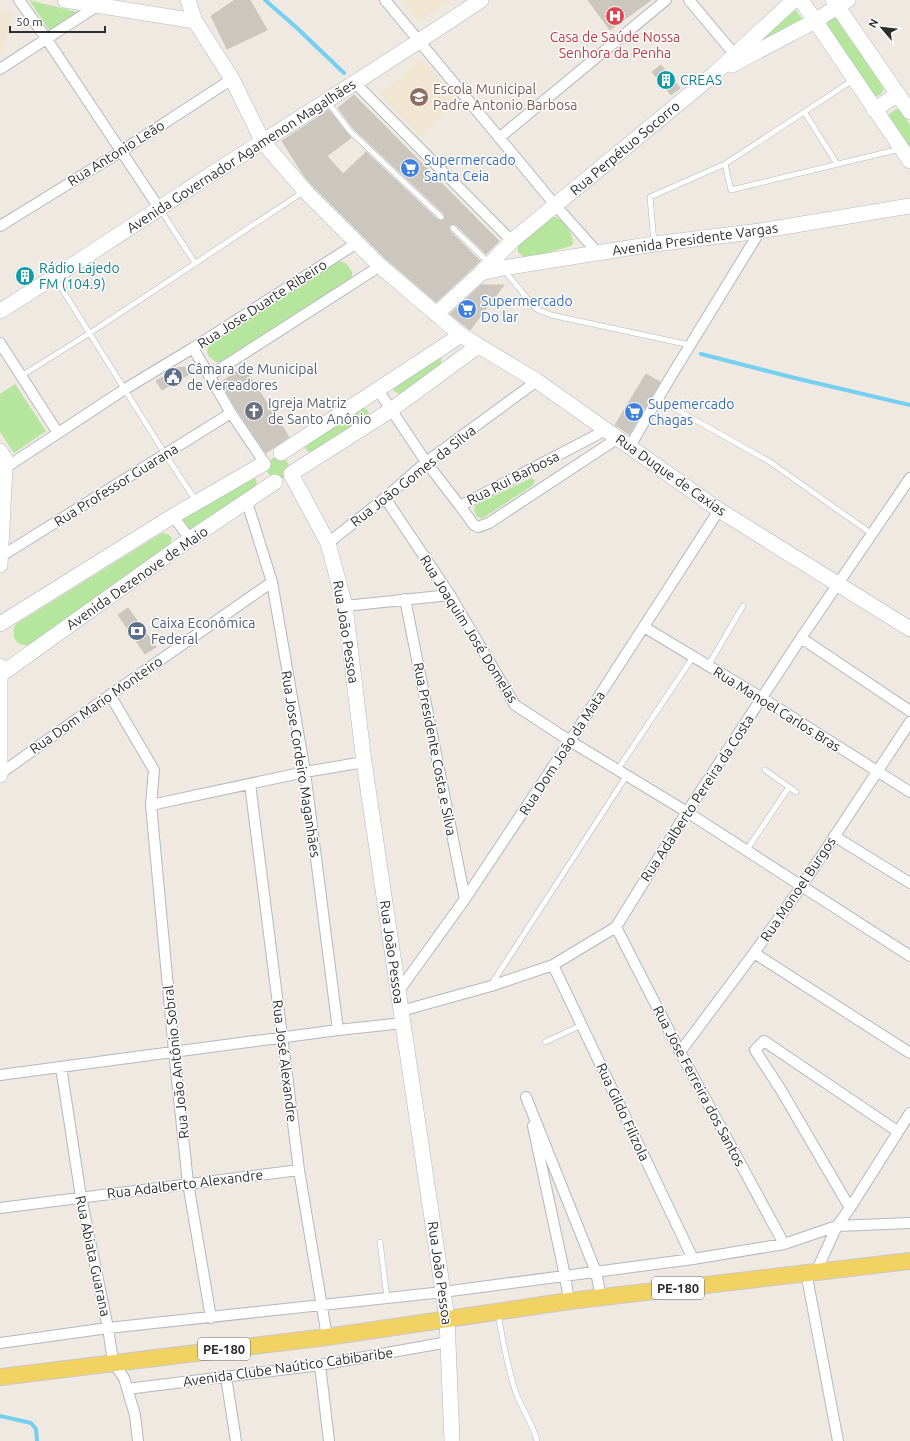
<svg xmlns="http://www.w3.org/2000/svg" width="910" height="1441" viewBox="0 0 910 1441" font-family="Ubuntu,sans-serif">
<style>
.education{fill:#f0e6d1}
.green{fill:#b6e59e}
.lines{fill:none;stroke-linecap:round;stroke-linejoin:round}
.stream{stroke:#75cff0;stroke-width:4}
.building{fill:#cbc7bf;stroke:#cbc5ba}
.lane-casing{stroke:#b4b7c1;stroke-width:6}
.street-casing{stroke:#b4b7c1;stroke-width:12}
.secondary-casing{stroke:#b4b7c1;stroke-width:16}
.primary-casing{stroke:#c9c9c9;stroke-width:18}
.lane{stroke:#fff;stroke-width:5}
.street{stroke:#fff;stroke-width:10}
.secondary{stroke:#fff;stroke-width:15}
.primary{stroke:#f2d163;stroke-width:16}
.labels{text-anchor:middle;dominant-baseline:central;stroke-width:3;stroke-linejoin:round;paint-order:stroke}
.shield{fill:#fff;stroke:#6d6d6d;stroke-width:1}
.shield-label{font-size:13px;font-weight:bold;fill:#2e2e2e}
.health-label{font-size:14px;fill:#be3a42;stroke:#fff}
.culture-label{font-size:14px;fill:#0d838f;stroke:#fff;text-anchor:start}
.education-label{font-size:14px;fill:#785e54;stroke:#fff;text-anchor:start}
.street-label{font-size:14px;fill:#2e2e2e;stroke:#fff}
.shop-label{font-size:14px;fill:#366cbe;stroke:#fff;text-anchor:start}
.service-label{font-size:14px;fill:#4e5e75;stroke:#fff;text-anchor:start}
.worship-label{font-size:14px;fill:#5b616d;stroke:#fff;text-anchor:start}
</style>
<rect width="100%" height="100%" fill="#efe9e1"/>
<path class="education" d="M401 0H452L418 21Z
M0 11 12 13 3 50 0 52Z
M422 59 457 99 420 137 380 94Z"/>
<path class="green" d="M29 0 77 12 49 30Z
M794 8 803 20 758 44Z
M834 18H837L884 89 880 95 873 97 827 25 828 22Z
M896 109 900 110 910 125V151L888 115Z
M555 217C563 220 574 234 573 244L571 246 530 258 524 257 518 252V245L549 218Z
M337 261C346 262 348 265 352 272V277L348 281 220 362H216L208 356 207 350 209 345Z
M440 357 442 359 441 364 401 395 394 391 393 387Z
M15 384 46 431 14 453 0 432V394Z
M363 407 368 411 369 415 313 454 306 450 305 445Z
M267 468a11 11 0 1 1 22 0a11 11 0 1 1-22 0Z
M253 477 256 479 257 486 191 531 188 529 182 519Z
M531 478 535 480 533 485 483 518H480L476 516 474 510 476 505Z
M162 533 168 534 172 538 170 544 168 546 29 645C16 647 10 635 16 624Z"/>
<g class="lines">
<path class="stream" d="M265 0 297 28 344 73
M701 354 799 379 910 405
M0 1416 31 1423 36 1429 37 1441"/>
</g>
<path class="building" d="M235 0H250L267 30 227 49 211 16Z
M588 0H651L610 30Z
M661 65 680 88 671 95 652 72Z
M354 95 499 241 486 254 456 225H450L449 227 450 231 480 261 436 302 386 259 312 185 304 176 282 141 329 110 351 138 327 156 343 174 366 152 438 220H444L445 218 444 214 353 128 338 108Z
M481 285H504L470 330 450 314Z
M184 367 193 372 162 390 156 381 177 368Z
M244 367 289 437 266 453 237 410 221 382Z
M646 374 660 382 629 434 615 425Z
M128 608 156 647 145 654 118 615Z"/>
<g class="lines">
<defs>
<path id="lane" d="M327 101 350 131 441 217
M805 113 837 164
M725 164 731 190 900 149
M160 209 195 263
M453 228 488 262
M654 243 650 197 725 164 853 80
M504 270 536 309 551 315 690 345
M55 278 165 454 196 501
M21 376 90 333 303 192
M658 399 770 462 872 534
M708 666 743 606
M618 769 693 657
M789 787 796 792
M746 851 789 787 765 770
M491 985 627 775
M545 1042 582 1025
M380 1242 387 1298
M498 1314C503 1341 507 1367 516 1393 522 1409 533 1424 537 1441"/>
<path id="street" d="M19 0 46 38 159 208
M385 0 556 206 598 253
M689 0 735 55
M0 69 97 6
M355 83 512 241
M499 138 666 0
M0 226 120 152 232 79
M0 343 58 433
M193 348 231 413 264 462
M209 376 380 266
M378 390 426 462 460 506 474 525 478 527 489 523 618 438
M630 446 670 378 760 231
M2 470 125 389 193 348 357 243
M385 498 450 595 515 705 570 741 687 812 910 956
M247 502 272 582 305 772 338 1030
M460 506 606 430
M173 516 190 539
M328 543 385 498 426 462 537 381
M0 557 231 413
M405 599 465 899
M345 606 450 595
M644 627 762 698 910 792
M801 638 910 711
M110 695 154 770 151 805 174 1051 188 1183 211 1318
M0 774 110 695 272 582
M250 784 299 1170 327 1337
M151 805 305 772 364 762
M834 836 910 883
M616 927 680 1052 784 1244
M754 953 910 1053
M553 965 693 1259
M398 992 465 899 570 741 719 510
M401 1011 491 986 553 965 616 927 687 812 801 638 910 478
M680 1052 754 953 801 887 910 722
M61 1067 81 1197 108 1328 113 1362 124 1378 135 1415 138 1441
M0 1075 338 1030 403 1023
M526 1097 596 1272 601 1297
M533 1126 565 1276 569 1301
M0 1208 299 1170
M850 1208 781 1090 755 1050 764 1041 897 1131
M806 1272 838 1441
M816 1272 837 1226 850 1208 910 1113
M0 1343 108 1328 443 1292 693 1259 784 1244 837 1226 910 1223
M320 1365 329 1441
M226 1377 236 1441
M127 1389 320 1365 448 1342"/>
<path id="secondary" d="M65 0 195 21
M188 0 195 21 232 79 263 142 305 191 380 266 461 335 537 381 719 510 910 629
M801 0 910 161
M833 0 910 112
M732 65 815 21 848 0
M874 110 898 94
M481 273 502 268 654 244 760 231 910 206
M0 311C71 267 140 221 210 175 301 117 392 60 481 0
M436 314 481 273 512 241 713 75 794 0
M0 451 5 459V468L0 565
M281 453 461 335
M292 473 391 410 478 346
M291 474 328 543 345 606 364 762 447 1319 452 1441
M0 624 173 516 263 464
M0 675 190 539 275 482
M0 775V666"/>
<path id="primary" d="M0 1377 327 1337 569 1301 910 1261"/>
</defs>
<use href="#lane" class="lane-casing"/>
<use href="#street" class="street-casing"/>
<use href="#secondary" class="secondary-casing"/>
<use href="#primary" class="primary-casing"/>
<use href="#lane" class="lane"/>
<use href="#street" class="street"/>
<use href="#secondary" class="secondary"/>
<use href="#primary" class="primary"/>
</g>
<defs>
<symbol id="hospital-disc" viewBox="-11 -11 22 22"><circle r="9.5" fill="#e0444e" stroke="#fff"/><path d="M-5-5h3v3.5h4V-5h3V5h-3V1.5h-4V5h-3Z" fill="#fff"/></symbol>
<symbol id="building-disc" viewBox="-11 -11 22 22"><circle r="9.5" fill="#0f9aa8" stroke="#fff"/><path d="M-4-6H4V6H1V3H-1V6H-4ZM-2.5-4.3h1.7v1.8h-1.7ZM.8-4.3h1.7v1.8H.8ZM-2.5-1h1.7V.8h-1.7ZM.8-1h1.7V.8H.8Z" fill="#fff"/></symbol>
<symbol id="school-disc" viewBox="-11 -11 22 22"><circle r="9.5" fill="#8d6e63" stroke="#fff"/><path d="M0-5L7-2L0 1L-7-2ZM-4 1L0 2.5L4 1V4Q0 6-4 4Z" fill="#fff"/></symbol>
<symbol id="supermarket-disc" viewBox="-11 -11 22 22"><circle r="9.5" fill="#3f7fe0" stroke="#fff"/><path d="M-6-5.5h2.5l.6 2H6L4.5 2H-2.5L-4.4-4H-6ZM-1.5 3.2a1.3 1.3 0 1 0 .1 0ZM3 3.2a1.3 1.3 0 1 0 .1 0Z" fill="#fff"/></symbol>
<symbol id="civic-disc" viewBox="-11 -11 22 22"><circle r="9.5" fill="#5c6f8a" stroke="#fff"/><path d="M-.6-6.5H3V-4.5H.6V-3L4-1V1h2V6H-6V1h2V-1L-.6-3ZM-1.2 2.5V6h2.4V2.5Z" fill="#fff"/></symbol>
<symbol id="church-disc" viewBox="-11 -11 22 22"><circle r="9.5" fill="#6b7280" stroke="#fff"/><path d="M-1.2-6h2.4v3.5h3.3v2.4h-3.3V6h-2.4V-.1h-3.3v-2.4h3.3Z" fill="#fff"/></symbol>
<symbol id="bank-disc" viewBox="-11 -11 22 22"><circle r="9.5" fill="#5c6f8a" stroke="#fff"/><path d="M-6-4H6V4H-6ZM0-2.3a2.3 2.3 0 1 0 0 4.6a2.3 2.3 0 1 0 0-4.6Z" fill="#fff"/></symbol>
</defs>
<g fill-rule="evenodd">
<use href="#hospital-disc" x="604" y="5" width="22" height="22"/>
<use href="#building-disc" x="655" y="69" width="22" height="22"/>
<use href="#school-disc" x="408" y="86" width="22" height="22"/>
<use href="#supermarket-disc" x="399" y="157" width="22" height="22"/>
<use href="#building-disc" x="14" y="265" width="22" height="22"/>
<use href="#supermarket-disc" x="456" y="298" width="22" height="22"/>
<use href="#civic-disc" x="162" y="366" width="22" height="22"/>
<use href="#church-disc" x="243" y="400" width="22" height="22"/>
<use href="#supermarket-disc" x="623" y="401" width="22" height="22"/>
<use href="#bank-disc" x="126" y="620" width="22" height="22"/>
</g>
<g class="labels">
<g class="shield">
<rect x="652" y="1277" width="52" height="22" rx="3"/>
<rect x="198" y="1338" width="52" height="22" rx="3"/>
</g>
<g class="shield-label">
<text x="678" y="1288">PE-180</text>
<text x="224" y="1349">PE-180</text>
</g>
<g class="health-label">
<text x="615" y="37">Casa de Saúde Nossa<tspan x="615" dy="16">Senhora da Penha</tspan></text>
</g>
<g class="culture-label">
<text x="680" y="80">CREAS</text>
<text x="39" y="268">Rádio Lajedo<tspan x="39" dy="16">FM (104.9)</tspan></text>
</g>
<g class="education-label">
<text x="433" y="89">Escola Municipal<tspan x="433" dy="16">Padre Antonio Barbosa</tspan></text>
</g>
<g class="street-label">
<text transform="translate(625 148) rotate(-40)">Rua Perpétuo Socorro</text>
<text transform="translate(116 153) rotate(-32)">Rua Antonio Leão</text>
<text transform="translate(241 156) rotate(-33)">Avenida Governador Agamenon Magalhães</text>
<text transform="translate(695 239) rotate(-8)">Avenida Presidente Vargas</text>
<text transform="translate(262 304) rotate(-33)">Rua Jose Duarte Ribeiro</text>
<text transform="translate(671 475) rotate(35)">Rua Duque de Caxias</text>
<text transform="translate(413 476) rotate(-38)">Rua João Gomes da Silva</text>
<text transform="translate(513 478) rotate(-27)">Rua Rui Barbosa</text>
<text transform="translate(116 485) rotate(-32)">Rua Professor Guarana</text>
<text transform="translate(137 578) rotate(-35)">Avenida Dezenove de Maio</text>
<text transform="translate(469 629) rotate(58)">Rua Joaquim José Domelas</text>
<text transform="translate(346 632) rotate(81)">Rua João Pessoa</text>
<text transform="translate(96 705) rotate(-35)">Rua Dom Mario Monteiro</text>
<text transform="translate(777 709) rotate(32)">Rua Manoel Carlos Bras</text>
<text transform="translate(435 749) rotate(79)">Rua Presidente Costa e Silva</text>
<text transform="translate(562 753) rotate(-57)">Rua Dom João da Mata</text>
<text transform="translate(301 764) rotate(81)">Rua Jose Cordeiro Maganhães</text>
<text transform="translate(697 798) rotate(-57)">Rua Adalberto Pereira da Costa</text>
<text transform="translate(798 889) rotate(-56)">Rua Monoel Burgos</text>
<text transform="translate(392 952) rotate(82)">Rua João Pessoa</text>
<text transform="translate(285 1061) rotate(83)">Rua José Alexandre</text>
<text transform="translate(176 1062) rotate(-96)">Rua João Antônio Sobral</text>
<text transform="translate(699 1086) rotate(62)">Rua Jose Ferreira dos Santos</text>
<text transform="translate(623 1112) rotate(65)">Rua Gildo Filizola</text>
<text transform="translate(185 1184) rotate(-7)">Rua Adalberto Alexandre</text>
<text transform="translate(93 1256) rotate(78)">Rua Abiata Guarana</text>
<text transform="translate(440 1273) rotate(82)">Rua João Pessoa</text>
<text transform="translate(288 1367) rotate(-8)">Avenida Clube Naútico Cabibaribe</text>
</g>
<g class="shop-label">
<text x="424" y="160">Supermercado<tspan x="424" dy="16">Santa Ceia</tspan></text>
<text x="481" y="301">Supermercado<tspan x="481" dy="16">Do lar</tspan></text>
<text x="648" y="404">Supemercado<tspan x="648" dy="16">Chagas</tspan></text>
</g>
<g class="service-label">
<text x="187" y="369">Câmara de Municipal<tspan x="187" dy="16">de Vereadores</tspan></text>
<text x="151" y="623">Caixa Econômica<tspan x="151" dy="16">Federal</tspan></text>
</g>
<g class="worship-label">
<text x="268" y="403">Igreja Matriz<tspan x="268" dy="16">de Santo Anônio</tspan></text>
</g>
</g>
<g transform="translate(882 28) rotate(298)" stroke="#ffffff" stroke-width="3" paint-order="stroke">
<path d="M0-3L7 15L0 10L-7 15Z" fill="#2e2e2e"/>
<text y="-6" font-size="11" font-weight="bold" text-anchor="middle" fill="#2e2e2e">N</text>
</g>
<path d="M10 26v6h95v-6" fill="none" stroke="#2e2e2e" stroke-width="2"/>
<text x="16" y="26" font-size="12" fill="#2e2e2e" stroke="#ffffff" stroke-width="3" paint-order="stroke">50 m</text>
</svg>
